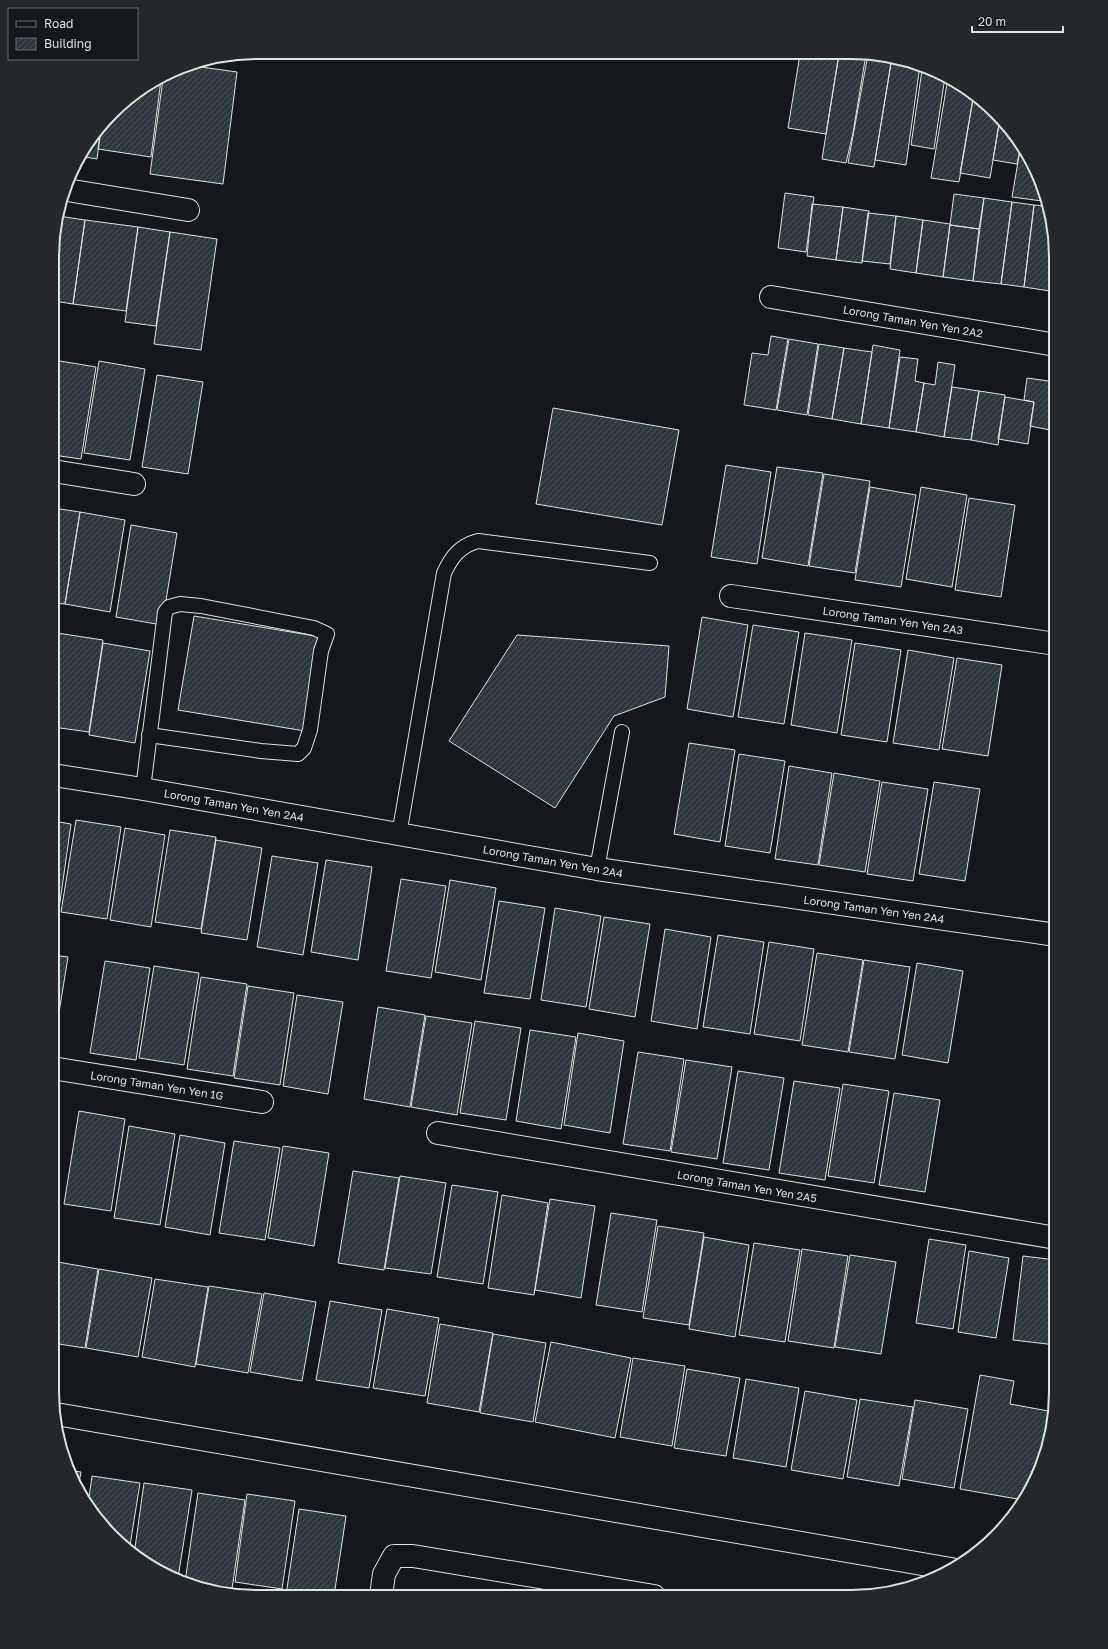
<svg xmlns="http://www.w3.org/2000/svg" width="1108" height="1649" viewBox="0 0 1108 1649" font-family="'Golos Text',sans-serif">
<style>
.building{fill:url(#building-hatch);stroke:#d8e6dc}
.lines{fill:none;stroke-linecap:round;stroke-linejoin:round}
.lane-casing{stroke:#d8e6dc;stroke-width:16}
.street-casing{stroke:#d8e6dc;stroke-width:24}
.lane{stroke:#14181c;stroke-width:14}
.street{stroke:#14181c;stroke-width:22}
.labels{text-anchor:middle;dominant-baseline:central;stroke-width:3;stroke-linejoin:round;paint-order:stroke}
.street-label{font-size:11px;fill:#d8e6dc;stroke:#14181c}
.rim{fill:none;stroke:#d8e6dc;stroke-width:2}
</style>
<defs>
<pattern id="building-hatch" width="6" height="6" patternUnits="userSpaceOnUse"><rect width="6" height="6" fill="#2c363c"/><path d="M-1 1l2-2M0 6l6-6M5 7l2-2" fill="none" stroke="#4a5358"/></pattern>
</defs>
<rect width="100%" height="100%" fill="#14181c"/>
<path class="building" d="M800 54H839L826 134 788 128Z
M839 54H866L853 133 846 163 822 159Z
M868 54H878L892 57 874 167 848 163Z
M240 55 239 60 224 57Z
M892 57 920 65 906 165 875 160Z
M187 65 237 72 223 184 150 174 163 79Z
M922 70 938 73 945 77 934 149 911 145Z
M948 78 974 93 959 182 931 178Z
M161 80 151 157 98 149 101 129 122 103Z
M974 93 1000 118 990 178 960 173Z
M1000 118 1013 132 1021 144 1017 164 993 160Z
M101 129 97 159 79 156V155Z
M1021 144 1040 178 1043 194 1042 201 1012 197Z
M785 193 814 197 806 252 778 248Z
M954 194 984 198 979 229 950 225Z
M984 198 1012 202 1001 284 973 281Z
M1012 202 1034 205 1024 287 1001 284Z
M812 204 843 207 836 260 807 256Z
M1034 205 1046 206 1055 253 1050 291 1024 287Z
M843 207 869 211 862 263 836 260Z
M868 213 896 216 890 264 862 261Z
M58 216 85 220 73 304 54 301V230Z
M896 216 923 220 916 273 890 269Z
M85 220 138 227 126 311 73 304Z
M923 220 950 224 943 277 916 273Z
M950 225 979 229 973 281 943 277Z
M138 227 170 232 156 326 125 322Z
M170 232 217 239 201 350 154 344Z
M771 336 788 339 776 410 744 405 752 353 768 355Z
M789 339 818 344 807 415 777 410Z
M819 344 844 348 832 419 808 415Z
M873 345 900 350 889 428 861 424Z
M844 348 872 352 861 424 832 419Z
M900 357 918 359 915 381 924 383 916 432 889 428Z
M54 360 96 367 81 459 53 455Z
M99 361 145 369 130 460 84 453Z
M938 362 955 365 944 437 916 432 924 383 935 385Z
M157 375 203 382 188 474 142 467Z
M1027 378 1056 382V395L1050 430 1030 426 1034 402 1024 400Z
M952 387 979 391 971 440 944 437Z
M979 391 1005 395 998 445 971 440Z
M1005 397 1034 402 1028 444 998 439Z
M553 408 679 430 662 525 536 504Z
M726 465 771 472 757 564 711 557Z
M777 467 823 473 808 566 762 558Z
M824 474 870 481 855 573 809 566Z
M870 487 916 495 901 587 855 580Z
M921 487 967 495 952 587 906 579Z
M969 498 1015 505 1001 597 955 590Z
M53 508 80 512 65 604 53 603Z
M80 512 125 520 110 612 65 604Z
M131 525 177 533 162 625 116 617Z
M194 616 321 637 305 731 178 710Z
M702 617 748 625 733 717 687 709Z
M753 625 799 632 784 724 738 717Z
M57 633 103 640 89 732 53 727V658Z
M805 633 852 640 837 733 791 725Z
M517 635 669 646 665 697 614 716 555 808 449 741Z
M103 643 150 651 135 743 89 735Z
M855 643 901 650 887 742 841 735Z
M908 650 954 658 939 750 893 743Z
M957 658 1002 665 988 756 942 749Z
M689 743 735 750 720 842 674 834Z
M739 754 785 761 770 853 725 846Z
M789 766 832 773 818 865 775 859Z
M834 773 880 781 865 872 819 865Z
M882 782 928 789 913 881 867 874Z
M934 782 980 789 965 881 919 874Z
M76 820 121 827 107 919 61 912Z
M53 821 71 824 58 916 53 915Z
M125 828 165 835 151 927 110 920Z
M170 830 216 837 201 929 155 922Z
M216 840 262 848 247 940 201 933Z
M272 856 318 863 303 955 257 947Z
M326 860 372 867 358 960 311 952Z
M401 879 446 886 431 978 386 971Z
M450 880 496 888 481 980 435 972Z
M499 901 545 908 530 999 484 993Z
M555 908 601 916 586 1007 541 1000Z
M604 917 650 924 635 1017 589 1009Z
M665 929 711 937 697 1029 651 1021Z
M718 935 764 942 750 1034 703 1027Z
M769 942 814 949 800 1041 754 1034Z
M817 953 863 960 848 1052 802 1045Z
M53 955 68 957 53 1050Z
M864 960 910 967 895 1059 849 1052Z
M105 961 150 968 136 1060 90 1053Z
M917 963 963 971 948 1063 902 1055Z
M154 966 199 973 184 1065 139 1058Z
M201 977 247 984 233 1076 187 1069Z
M248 986 294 993 280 1085 234 1078Z
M297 995 343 1002 328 1094 283 1086Z
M378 1007 425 1015 410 1107 364 1099Z
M426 1016 472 1023 457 1115 411 1107Z
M475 1021 521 1028 506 1120 460 1113Z
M530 1030 576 1037 561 1129 516 1121Z
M578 1033 624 1041 610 1133 564 1125Z
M638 1052 684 1059 670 1151 623 1144Z
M686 1060 732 1067 717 1159 671 1152Z
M738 1071 784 1078 769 1170 723 1163Z
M794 1081 840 1088 825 1180 779 1173Z
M843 1084 889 1091 874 1183 828 1176Z
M894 1093 940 1100 925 1192 879 1185Z
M52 1111 59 1112 52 1155Z
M79 1111 125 1119 111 1211 64 1204Z
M129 1126 175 1134 160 1225 114 1218Z
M180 1135 225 1143 210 1235 165 1227Z
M234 1141 280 1148 265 1240 219 1233Z
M283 1146 329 1153 314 1246 268 1238Z
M353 1171 399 1178 384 1270 338 1263Z
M400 1176 446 1183 431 1274 385 1268Z
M452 1185 498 1192 483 1284 437 1277Z
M502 1195 548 1203 534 1295 488 1288Z
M550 1199 595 1206 581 1298 535 1290Z
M611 1213 657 1220 642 1312 596 1305Z
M658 1226 704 1233 689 1325 643 1318Z
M704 1237 749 1245 735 1337 689 1329Z
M929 1239 966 1245 953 1329 916 1323Z
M754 1243 800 1250 785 1342 739 1335Z
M802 1249 848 1256 834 1348 788 1341Z
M969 1251 1009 1258 996 1338 958 1332Z
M850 1255 896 1262 881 1354 835 1347Z
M1023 1256 1056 1260V1345L1013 1340Z
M52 1261 98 1269 85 1348 52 1343Z
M99 1269 152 1278 138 1357 86 1348Z
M155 1279 208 1287 195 1367 142 1357Z
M209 1286 262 1294 248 1373 196 1364Z
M264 1293 316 1302 302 1381 250 1372Z
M330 1301 382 1310 369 1388 316 1380Z
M387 1309 439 1318 425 1396 373 1388Z
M440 1324 493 1333 479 1412 427 1403Z
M493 1334 546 1343 533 1422 480 1413Z
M551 1342 631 1358 615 1438 535 1422Z
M633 1358 685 1366 672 1446 620 1437Z
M687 1369 740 1378 726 1456 674 1448Z
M980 1375 1014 1381 1010 1404 1054 1412 1045 1458 1023 1500 960 1489Z
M746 1379 799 1388 786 1467 733 1458Z
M805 1391 857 1400 843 1479 791 1470Z
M860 1399 913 1407 899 1486 847 1477Z
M915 1400 968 1409 954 1488 902 1479Z
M67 1470 81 1472 78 1489 68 1471Z
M92 1476 140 1483 129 1552 95 1517 88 1505Z
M144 1483 192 1490 178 1578 171 1577 134 1555Z
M198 1493 245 1500 232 1589 185 1582Z
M247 1494 295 1501 282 1589 235 1582Z
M299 1509 346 1516 334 1596 286 1595Z"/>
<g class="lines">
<defs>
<path id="lane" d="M143 789 165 612 169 607 180 604 201 606 314 628 327 634 321 651 310 730 304 748 298 754 261 751 149 735
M399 835 444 573C452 556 460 546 478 541L650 563
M597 869 622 732"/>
<path id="street" d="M67 190 188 210
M771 297 1056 345
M53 471 134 484
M731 596 1056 644
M53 775 143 789 597 869 1056 935
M52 1068 262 1102
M438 1133 1056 1238
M56 1414 951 1569
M381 1596 384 1574 394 1556H413L654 1596"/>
</defs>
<use href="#lane" class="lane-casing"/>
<use href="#street" class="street-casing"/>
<use href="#lane" class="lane"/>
<use href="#street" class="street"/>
</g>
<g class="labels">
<g class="street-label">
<text transform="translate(913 321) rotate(10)">Lorong Taman Yen Yen 2A2</text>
<text transform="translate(893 620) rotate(8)">Lorong Taman Yen Yen 2A3</text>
<text transform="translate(234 805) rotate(10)">Lorong Taman Yen Yen 2A4</text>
<text transform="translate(553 861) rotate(10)">Lorong Taman Yen Yen 2A4</text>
<text transform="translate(874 909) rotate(8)">Lorong Taman Yen Yen 2A4</text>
<text transform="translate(157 1085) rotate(9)">Lorong Taman Yen Yen 1G</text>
<text transform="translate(747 1186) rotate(10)">Lorong Taman Yen Yen 2A5</text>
</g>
</g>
<path d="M0 0H1108V1649H0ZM257 59H851A198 198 0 0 1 1049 257V1392A198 198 0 0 1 851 1590H257A198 198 0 0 1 59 1392V257A198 198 0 0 1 257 59Z" fill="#24282b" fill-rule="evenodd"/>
<path class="rim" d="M257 59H851A198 198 0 0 1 1049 257V1392A198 198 0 0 1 851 1590H257A198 198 0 0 1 59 1392V257A198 198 0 0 1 257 59Z"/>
<rect x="8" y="8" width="130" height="52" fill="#14181c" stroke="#626a69"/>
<rect x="16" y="21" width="20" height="6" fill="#14181c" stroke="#626a69"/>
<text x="44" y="28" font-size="12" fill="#d8e6dc">Road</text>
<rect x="16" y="38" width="20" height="12" fill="url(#building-hatch)" stroke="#626a69"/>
<text x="44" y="48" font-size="12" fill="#d8e6dc">Building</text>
<path d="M972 26v6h91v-6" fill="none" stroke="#d8e6dc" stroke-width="2"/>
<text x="978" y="26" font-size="12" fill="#d8e6dc" stroke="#14181c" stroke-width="3" paint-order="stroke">20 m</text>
</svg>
